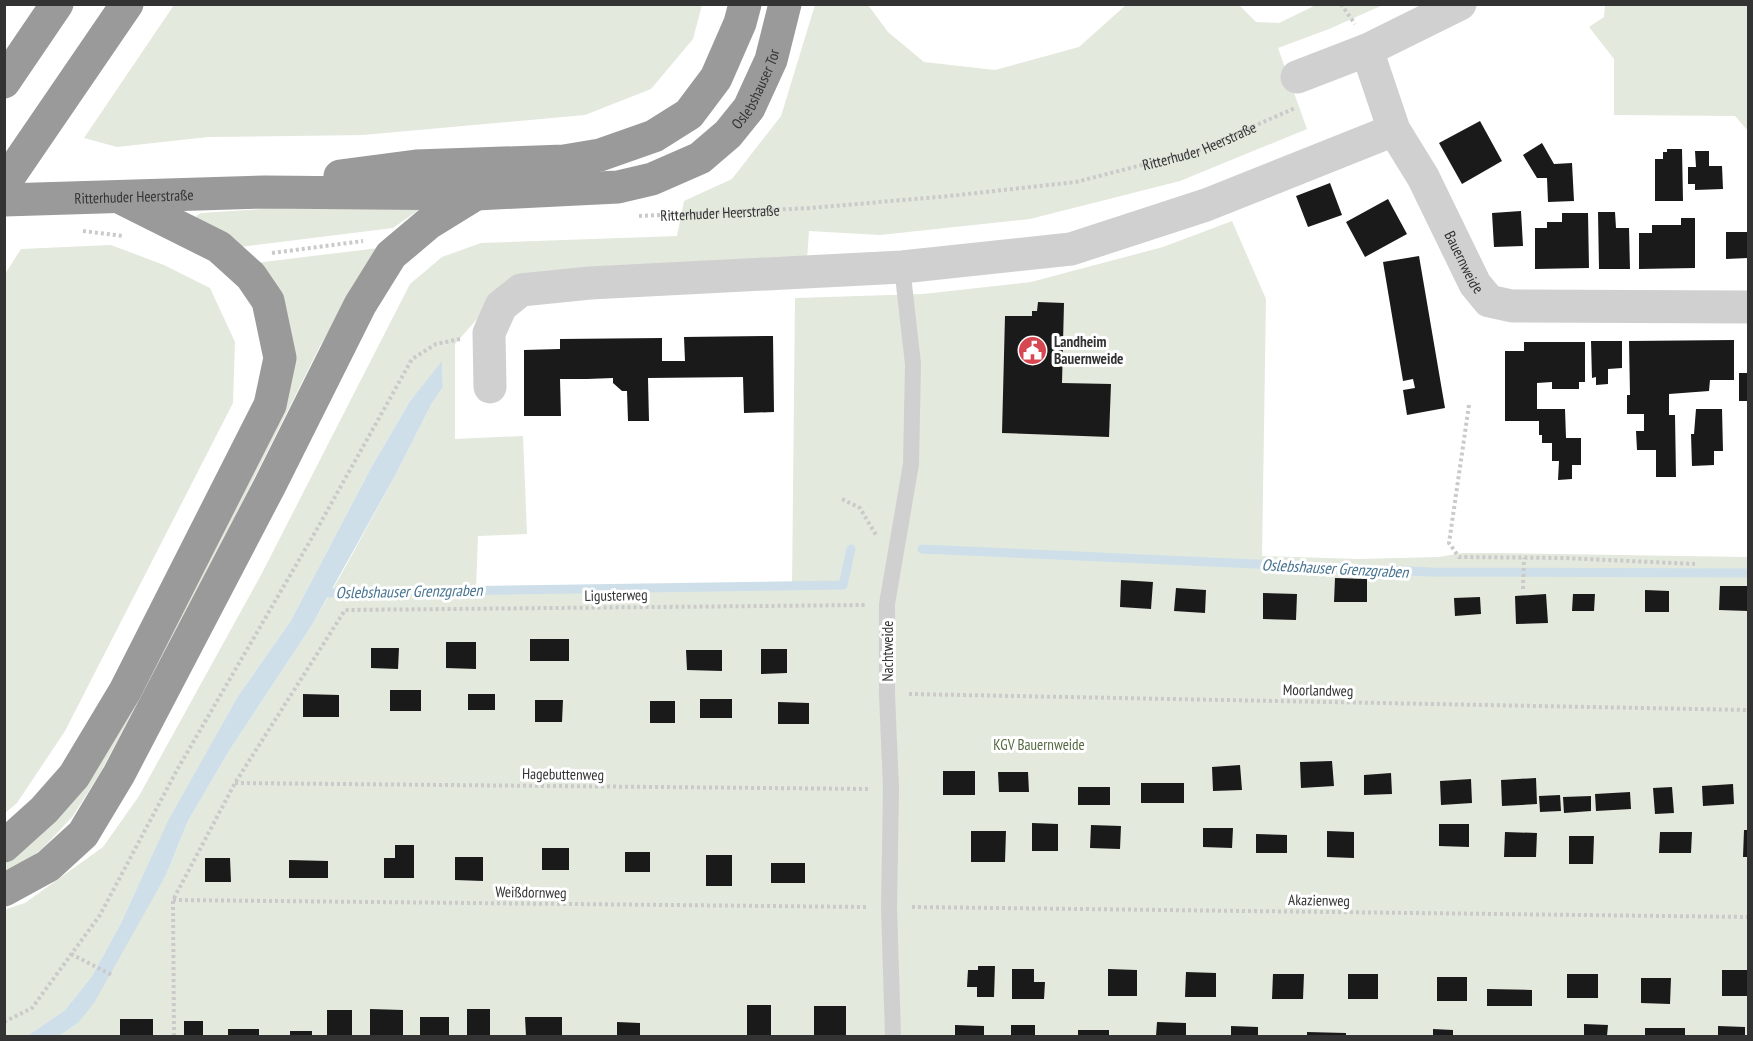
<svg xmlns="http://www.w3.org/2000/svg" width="1753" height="1041" viewBox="0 0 1753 1041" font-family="'PT Sans Narrow',sans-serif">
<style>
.green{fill:#e3e9dd}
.water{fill:#cedfe9}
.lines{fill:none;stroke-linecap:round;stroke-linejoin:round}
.stream{stroke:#cedfe9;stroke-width:9}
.building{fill:#1a1a1a}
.path{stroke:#cacaca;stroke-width:4;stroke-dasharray:3 3;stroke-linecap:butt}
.lane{stroke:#d0d0d0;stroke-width:16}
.street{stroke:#d0d0d0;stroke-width:33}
.highway{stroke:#9a9a9a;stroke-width:33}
.labels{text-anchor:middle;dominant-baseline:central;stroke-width:6;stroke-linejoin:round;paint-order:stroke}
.street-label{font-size:15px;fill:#333;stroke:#fff}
.poi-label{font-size:15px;font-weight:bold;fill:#333;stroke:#fff;text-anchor:start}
.park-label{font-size:15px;fill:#566b43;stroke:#fff}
.water-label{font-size:16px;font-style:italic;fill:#46738f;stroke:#fff}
</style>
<rect width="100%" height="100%" fill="#fff"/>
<path class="green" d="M174 5V4L702 5 693 39 651 89 585 115 363 135 208 137 117 147 84 138Z
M815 5H868L888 32 924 62 995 70 1079 47 1126 5H1239L1256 22 1279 23 1316 5H1383L1329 29 1278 48 1307 129 1180 181 1030 219 880 235 809 231 807 260 516 275 455 344V439L523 436 527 534 478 536 476 588H792L795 298 923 294 1031 282 1163 247 1232 221 1266 299 1262 556 1359 559 1439 557 1462 553H1497L1748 557V1036H59L78 1023 166 875 188 821 229 751 312 625 342 573 396 474 432 403 443 387 442 362 410 401 372 466 290 622 238 696 169 821 121 923 92 976 65 1010 27 1036H5L4 910 25 903 103 847 139 796 261 575 410 284 442 257 481 243 677 236 684 201 732 179 781 116Z
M1605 5H1748V131L1735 116 1614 115V59L1589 27 1604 17Z
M419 199 420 209 393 228 240 247 198 220 196 216 201 213Z
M111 245 164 265 210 288 235 342 233 403 65 731 17 803 5 813V274L21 249Z
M379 248 320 346 204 579 100 773 73 816 42 849 5 875V858L46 824 281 403 255 263Z"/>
<path class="water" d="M442 361 443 387 432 403 396 474 312 625 229 751 188 821 166 875 94 1003 78 1023 59 1036H27L65 1010 92 976 121 923 168 821 238 696 290 622 372 466 410 401Z"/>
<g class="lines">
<path class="stream" d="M922 549 1430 572 1748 573
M320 593 843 585 851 549"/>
</g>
<path class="building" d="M1480 121 1502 161 1462 184 1439 143Z
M1542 143 1554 164 1572 163 1574 201 1548 202 1547 178H1537L1523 155Z
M1667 149H1682L1683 201H1655V159H1663V152H1667Z
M1695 151H1709V166H1722L1723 189 1695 190V184H1688V167H1696Z
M1330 183 1342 215 1308 227 1296 196Z
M1388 199 1407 234 1365 257 1346 222Z
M1521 211 1523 246 1494 247 1492 213Z
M1598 212H1615L1616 228H1629L1630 269H1599Z
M1562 213H1588L1589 268 1535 269V228H1547V222H1562Z
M1681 218H1695V268L1639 269V233H1652V225H1681Z
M1726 232H1748V258L1726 259Z
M1419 256 1445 408 1407 415 1403 390 1415 388 1413 379 1403 381 1383 262Z
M1038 302 1064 303 1062 383 1111 384 1109 437 1002 433 1005 316H1032V311H1037Z
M773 336 774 412 744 413 743 377 648 378 649 421H628L627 391H622L613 383V378L587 379H560L561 416H524V350L560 349V339L662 338V361H685L684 337Z
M1734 340V380H1710L1709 391 1669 394V415H1675L1676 477H1656V450H1637L1636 431H1644V414H1627V395H1630L1629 341Z
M1591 341H1622V368L1608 369V384L1596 385V377L1592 378Z
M1524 342H1585V382H1579V389H1552V382L1537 383V409H1565L1566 438H1581V465H1572V479L1558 480 1559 461H1552V443H1542V435H1539V421H1505V351H1524Z
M1739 373H1748V401H1739Z
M1696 409H1722L1723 451H1714V465L1692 466 1691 434H1694Z
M1335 578 1367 579V602H1334Z
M1121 580 1153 582 1151 609 1120 607Z
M1720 586H1748V611L1719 610Z
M1176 588 1206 590 1205 613 1174 611Z
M1645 590 1669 591V612H1645Z
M1263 593 1297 594 1296 620 1263 619Z
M1546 594 1548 623 1516 624 1515 596Z
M1573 594H1595L1594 611H1572Z
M1480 597 1481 614 1455 616 1454 598Z
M530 639H569V661H530Z
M446 642H476V669L446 668Z
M371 648H399L398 669 371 668Z
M761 649H787V673L761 674Z
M686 650H722V671L687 670Z
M390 690H421V711H390Z
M303 694 339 695V717H303Z
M468 694H495V710H468Z
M700 699H732V718H700Z
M535 700H563L562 722H535Z
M650 701H675V723H650Z
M778 702 809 703V724H778Z
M1332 761 1334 786 1301 788 1300 762Z
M1240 765 1242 790 1213 791 1212 767Z
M943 771H975V795H943Z
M998 772H1028L1029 792H999Z
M1391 773 1392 794 1364 795V775Z
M1536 778 1537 804 1502 806 1501 780Z
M1471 779 1472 803 1441 805 1440 781Z
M1141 783H1184V803H1141Z
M1733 784 1734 804 1703 806 1702 786Z
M1078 787H1110V805H1078Z
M1672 787 1674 813 1655 814 1653 788Z
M1630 792 1631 809 1596 811 1595 794Z
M1560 795 1561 811 1540 812 1539 796Z
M1591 796V811L1564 813 1563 797Z
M1032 823 1058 824V851H1032Z
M1439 824H1469V847L1439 846Z
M1091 825 1121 826 1120 849 1090 848Z
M1203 828H1233L1232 848 1203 847Z
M1744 830H1748V857H1743Z
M971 831H1006L1005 862H971Z
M1327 831 1354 832V858L1327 857Z
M1505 832 1537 833 1536 857H1504Z
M1660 832H1692L1691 853H1659Z
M1256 834 1287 835V853H1256Z
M1569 836H1594L1593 864H1569Z
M395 845H414V878H384V858H395Z
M542 848H569V870H542Z
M625 852H650V872H625Z
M706 855H732V886H706Z
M455 857H483V881L455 880Z
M205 858H230L231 882H205Z
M289 860 328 861V878H289Z
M771 863H805V883H771Z
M978 966H995L994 997H977V987H967L968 970H978Z
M1012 969H1034V982H1045L1044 999H1012Z
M1108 969 1137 970V996H1108Z
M1722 970H1748V996H1722Z
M1186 972 1216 973V997H1185Z
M1273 974H1304L1303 999H1272Z
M1348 974H1378V999H1348Z
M1567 974H1598V998H1567Z
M1437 977H1467V1001H1437Z
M1641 978H1671L1670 1004 1641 1003Z
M1487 989 1532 990V1006H1487Z
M747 1005H771V1036H747Z
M814 1006H846V1036H814Z
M370 1009 403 1010V1036H370Z
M467 1009H490V1036H467Z
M327 1010H352V1036H327Z
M420 1017H449V1036H420Z
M525 1017H562V1036H526Z
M120 1019H153V1036H120Z
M184 1021H203V1036H184Z
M617 1022 640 1023V1036H617Z
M1157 1022 1186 1023V1036H1156Z
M1584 1024 1608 1025 1607 1036H1584Z
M955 1025 984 1026V1036H955Z
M1011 1025H1035V1036H1011Z
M1231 1026 1258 1027V1036H1231Z
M1718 1026 1745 1027V1036H1718Z
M1645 1028H1685V1036H1645Z
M228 1029H259V1036H228Z
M1433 1029 1453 1030V1036H1433Z
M1078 1030H1109V1036H1078Z
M290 1031H312V1036H290Z
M1307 1032 1346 1033V1036H1307Z"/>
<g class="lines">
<g class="path">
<path d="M1341 4 1355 24"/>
<path id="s1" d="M639 216 811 208 949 196 1076 182 1200 150 1295 108"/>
<path d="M83 231 123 236"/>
<path d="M272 253 363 241"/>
<path d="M1469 405 1449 543 1459 557 1564 558 1695 564"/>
<path d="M842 499 860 508 876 535"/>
<path d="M1523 589 1524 558"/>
<path d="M909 694 1748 710"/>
<path d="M235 783 869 789"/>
<path d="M173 900 868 907"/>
<path d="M912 907 1748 917"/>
<path d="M71 954 112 975"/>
<path d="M4 1022 32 1008 100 915 177 770 317 529 412 359 436 344 460 339"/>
<path d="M174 1036 173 900 235 783 345 610 866 605"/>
</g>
<path class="lane" d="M893 1036 889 907 891 789 887 694V604L911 464 913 364 902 267"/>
<g class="street">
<path id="s2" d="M1367 50 1394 130 1423 177 1475 284 1489 301 1512 306 1748 307"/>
<path d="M1297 77 1367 50 1460 4"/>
<path d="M490 387 489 333 501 306 521 290 590 283 902 267 1071 249 1206 205 1394 130"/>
</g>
<g class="highway">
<path d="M4 82 57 4"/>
<path d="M340 176 416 166 564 161 600 155 654 136 689 114 716 78 740 23 745 4"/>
<path d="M4 184 127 4"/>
<path id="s3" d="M4 200 265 192 476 194 618 187 652 179 700 158 728 134 749 108 771 60 785 4"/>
<path d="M4 846 44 810 74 776 125 691 270 405 280 358 268 301 251 276 219 247 123 199"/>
<path d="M4 890 48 866 83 834 119 774 270 485 360 305 391 255 429 223 476 194"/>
</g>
</g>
<defs>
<symbol id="civic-disc" viewBox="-11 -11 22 22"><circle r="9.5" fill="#d74752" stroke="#fff"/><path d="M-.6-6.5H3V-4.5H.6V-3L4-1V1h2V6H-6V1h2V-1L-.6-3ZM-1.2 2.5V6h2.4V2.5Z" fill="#fff"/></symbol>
</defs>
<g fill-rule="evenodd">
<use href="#civic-disc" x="1016" y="334" width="33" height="33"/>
</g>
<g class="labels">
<g class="street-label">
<text stroke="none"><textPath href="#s3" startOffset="792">Oslebshauser Tor</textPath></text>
<text stroke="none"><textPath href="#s1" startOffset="567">Ritterhuder Heerstraße</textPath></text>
<text stroke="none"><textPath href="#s3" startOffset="130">Ritterhuder Heerstraße</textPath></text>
<text stroke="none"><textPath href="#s1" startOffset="81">Ritterhuder Heerstraße</textPath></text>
<text stroke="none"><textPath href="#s2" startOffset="234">Bauernweide</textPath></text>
<text transform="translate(616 595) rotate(-1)">Ligusterweg</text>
<text transform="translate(887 651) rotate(-90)">Nachtweide</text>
<text transform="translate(1318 690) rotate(1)">Moorlandweg</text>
<text transform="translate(563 774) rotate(1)">Hagebuttenweg</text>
<text transform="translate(531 892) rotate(1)">Weißdornweg</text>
<text transform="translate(1319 900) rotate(1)">Akazienweg</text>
</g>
<g class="poi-label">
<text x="1054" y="341">Landheim<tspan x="1054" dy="17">Bauernweide</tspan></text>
</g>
<g class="park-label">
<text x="1039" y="744">KGV Bauernweide</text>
</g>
<g class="water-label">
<text transform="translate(1335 568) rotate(3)">Oslebshauser Grenzgraben</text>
<text transform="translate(409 591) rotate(-1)">Oslebshauser Grenzgraben</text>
</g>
</g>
<rect width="1753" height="1041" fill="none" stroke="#333333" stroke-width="12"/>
</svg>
